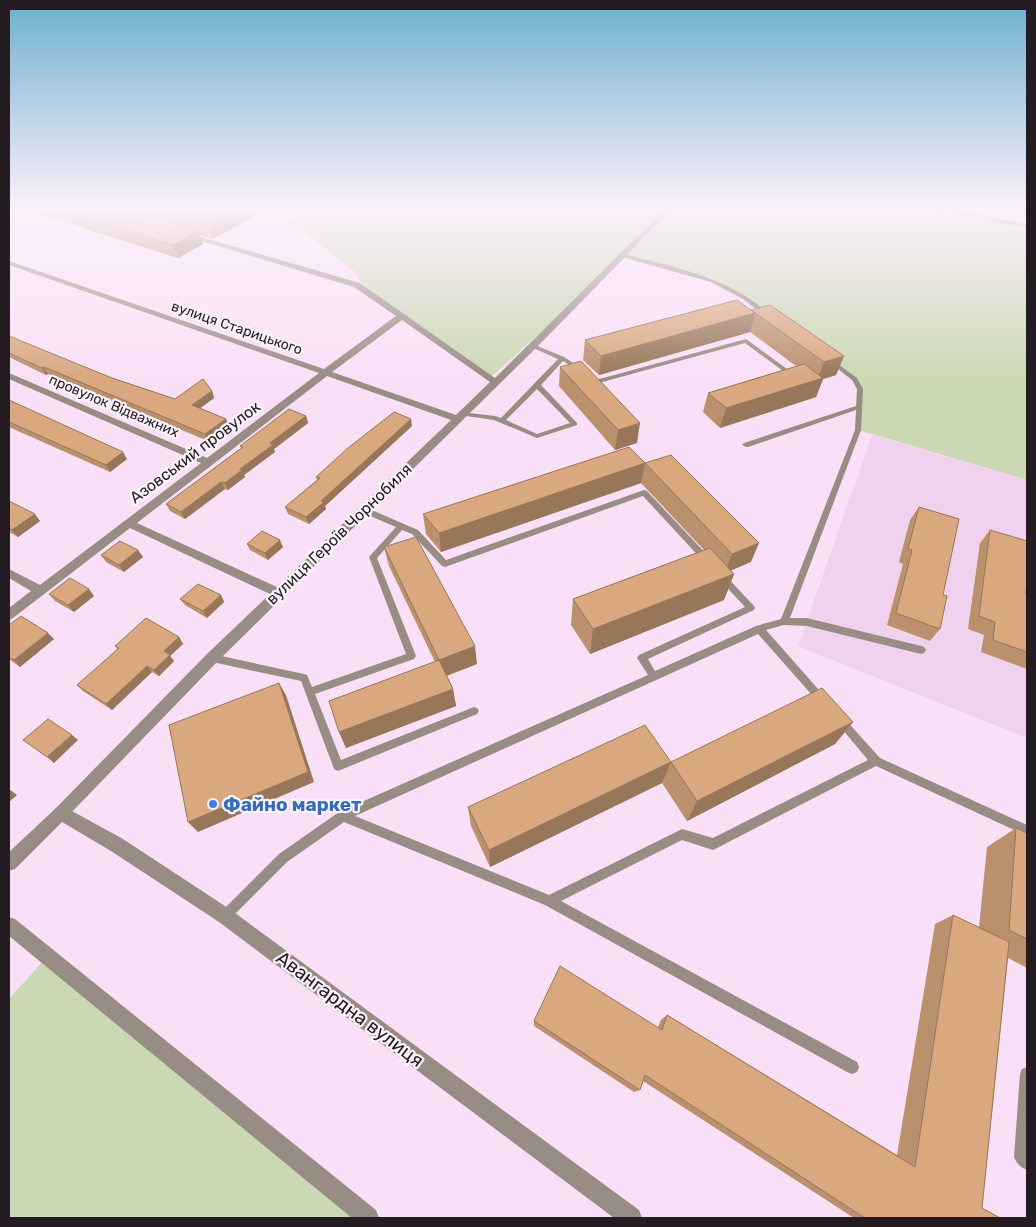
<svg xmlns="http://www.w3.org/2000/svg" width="1036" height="1227" viewBox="0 0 1036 1227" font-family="Rubik,sans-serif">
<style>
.built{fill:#f0d2ee}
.green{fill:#cbd8b4}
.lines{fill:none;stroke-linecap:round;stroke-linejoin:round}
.service{fill:#988d85;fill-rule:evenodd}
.minor{fill:#988d85;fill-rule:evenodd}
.tertiary{fill:#988d85;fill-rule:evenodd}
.wall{fill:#bb906d}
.shaded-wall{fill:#987659}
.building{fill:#d9a87f;stroke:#987659}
.shop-dot{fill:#3f7fe0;stroke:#fdf3fc;stroke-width:2}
.labels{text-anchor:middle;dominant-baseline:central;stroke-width:4.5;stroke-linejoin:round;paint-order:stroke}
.far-street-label{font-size:14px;fill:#241b23;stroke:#fdf3fc}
.street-label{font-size:16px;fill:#241b23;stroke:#fdf3fc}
.near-shop-label{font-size:19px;font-weight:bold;fill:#366cbe;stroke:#fdf3fc;text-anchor:start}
.near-street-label{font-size:19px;fill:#241b23;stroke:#fdf3fc}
</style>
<rect width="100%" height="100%" fill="#f9e0f7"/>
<path class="built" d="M925 207H1027V226L936 210Z
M872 435 1027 480V738L798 646Z"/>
<path class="green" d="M315 207H668L574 302 492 376 374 293 359 280 356 273 307 234 288 223Z
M671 207H925L1027 226V480L858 430 860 389 855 379 745 298 713 281 624 256Z
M46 958 354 1218H9V999Z"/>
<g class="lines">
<path class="service" d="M624 254C673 267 731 278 769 314L764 315 743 299 711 282 622 257V255Z
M746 339 794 374V376H790L745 343 595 384 588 379 591 377 596 380Z
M531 345H535L564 357 584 370 579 371 563 361 541 385 577 423V425L537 438 494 420 459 415V413L461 412 495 416 501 418 558 359 531 347ZM537 389 570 423 537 434 506 420Z
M831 359 857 378 863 389 861 430 790 618H807L921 646 924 647 926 650 924 653 921 654 807 626 784 625 766 630 826 698 828 701 826 704 823 705 820 704 758 634 355 816 549 895 682 829 713 838 868 760 837 723 835 720 837 717 840 716 843 717 880 758 1027 825V836L876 766 717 848 713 850 682 840 561 901 857 1062 859 1067 857 1072 852 1074 847 1072 545 905 344 822 287 862 229 920 225 922 221 920 219 916 221 912 279 854 339 812 648 675 637 658 639 655 745 607 719 579 718 577 719 575H725L754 606 755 608 754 610 648 659 655 671 756 626 781 619 855 430 856 410 748 447H746L742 445 744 443 856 406 857 389 852 380 829 362V360Z
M644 490 647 491 710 558 711 560 710 562H704L643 496 445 567 442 566 412 534 402 530 377 558 416 656 414 659 315 694 341 760 474 707 477 708 479 711 477 714 338 771 334 769 333 766 301 681 212 662 209 661 207 658 209 655 212 654 304 674 307 675 312 687 406 654 369 557 396 527 361 512 360 510 361 508H367L418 530 446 560Z
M1027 1067V1170C1020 1167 1017 1164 1014 1157L1020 1074 1022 1069Z"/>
<path class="minor" d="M667 207H674L536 348 217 662 66 818 61 821 56 818 53 813 56 808 207 654 270 594 130 528 13 618 9 620V608L31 591 9 578V569L40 585 201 463 9 379V373L207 458 319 373 9 265V261L324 369 396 316 354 287 185 236V234L187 233 360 283 495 378ZM402 320 490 382 456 415 332 372ZM327 376 451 420 277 587 137 523Z
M922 207H938L1027 224V228Z"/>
<path class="tertiary" d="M61 805 123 839 231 910 639 1210 642 1218H614L219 922 111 851 62 822 15 869 9 871V852L56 808Z
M9 917 15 919 376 1210 379 1218H352L9 936Z"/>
</g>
<path class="wall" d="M33 207H270L213 239 200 235 203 244 178 258 35 213Z
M999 207H1027V212Z
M751 310 844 356 836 375 823 379 816 397 720 428 703 412 708 393 796 366 750 332 599 375 583 360 585 340Z
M9 336 112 378 175 399 212 391 214 398 200 408 226 419 229 426 208 441 48 374 46 375 9 357Z
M560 367 637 443 615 450 559 386Z
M9 400 127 459 110 472 9 427Z
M306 416 308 423 274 449 275 452 244 475 245 477 228 490 225 489 185 519 170 511 166 504 241 448 240 446Z
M412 426 325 506 326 509 309 524 288 514 285 507 317 480 316 477Z
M645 463 751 562 730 570 734 574 724 600 590 654 571 625 573 599 704 550 641 483 441 552 426 534 423 514Z
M9 501 40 521 18 537 9 532Z
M919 507 943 595 940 629 930 641 887 625 903 564 899 562 910 520Z
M990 530 1026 594 1027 595V669L981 652 984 635 968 629 980 543Z
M247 544 283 547 268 560 250 550Z
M384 547 477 664 447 676 453 689 456 706 346 748 339 732 435 662 389 566Z
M101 555 143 557 124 572 106 562Z
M49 594 94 596 74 612 55 601Z
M221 595 224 602 207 618 185 605 180 599Z
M9 625 54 639 20 667 9 659Z
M179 637 183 644 170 656 174 661 159 676 152 672 112 710 83 691 77 685 118 650 115 646Z
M853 722 835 744 687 821 662 783 490 867 471 826 468 807Z
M1016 828 1027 833V968L1008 958 982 1208 1000 1218H854L643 1081 640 1090 634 1092 534 1026V1021L658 1027 661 1020 667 1015 897 1155 935 924 953 915 979 927 987 847Z"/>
<path class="shaded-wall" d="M244 207H270L213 239 209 226Z
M199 231 203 244 178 258 173 245Z
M755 313 750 332 599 375 601 356Z
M844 356 836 375 823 379 816 397 720 428 726 408 817 380 824 362Z
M44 367 48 374 46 375 42 368Z
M212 391 214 398 195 412 192 405Z
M306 416 308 423 274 449 275 452 244 475 245 477 228 490 225 483 270 443Z
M226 419 229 426 208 441 205 434Z
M411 419 412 426 325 506 326 509 309 524 306 517 321 501Z
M640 423 637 443 615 450 618 430Z
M123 452 127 459 110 472 106 465Z
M645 463 641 483 441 552 439 533Z
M221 482 225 489 185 519 181 512Z
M35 514 40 521 18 537 12 530Z
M280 540 283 547 268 560 265 553Z
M759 543 751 562 725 573 732 554Z
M138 550 143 557 124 572 119 565Z
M734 574 724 600 590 654 593 629Z
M89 589 94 596 74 612 68 605Z
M221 595 224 602 207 618 203 611Z
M48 633 54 639 20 667 14 660Z
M179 637 183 644 170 656 174 661 159 676 154 670 164 651Z
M475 646 477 664 442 677 439 660Z
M147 666 152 672 112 710 106 704Z
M279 683 286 695 314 782 198 832 188 822Z
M453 689 456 706 346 748 339 732Z
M853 722 835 744 687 821 697 801Z
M72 735 78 740 54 763 47 757Z
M671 762 662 783 490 867 489 850Z
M9 789 17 795 9 802Z"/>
<path class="building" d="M51 207H117L199 231 173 245Z
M143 207H244L209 226Z
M737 300 755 313 601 356 585 340Z
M770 305 844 356 824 362 751 310Z
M9 336 112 378 175 399 203 379 212 391 192 405 226 419 205 434 44 367 42 368 9 353Z
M581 361 640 423 618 430 560 367Z
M804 364 823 378 726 408 708 393Z
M9 400 123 452 106 465 9 422Z
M289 409 306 416 270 443 273 445 240 469 242 470 225 483 221 482 181 512 166 504 243 447 240 446Z
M394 412 411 419 321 501 324 502 306 517 285 507 320 478 316 477 348 448Z
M629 447 645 463 439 533 423 514Z
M671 455 759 543 732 554 645 463Z
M9 501 35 514 12 530 9 528Z
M919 507 959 519 943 595 947 596 940 629 896 613 912 550 908 549Z
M990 530 1027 541V579L1026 594 1027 595V652L993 640 995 622 979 616Z
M262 531 280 540 265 553 247 544Z
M416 537 475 646 439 660 384 547Z
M120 541 138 550 119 565 101 555Z
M710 548 734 574 593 629 573 599Z
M70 578 89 589 68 605 49 594Z
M198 584 221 595 203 611 180 599Z
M21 616 48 633 14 660 9 657V625Z
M146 618 179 637 164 651 170 655 154 670 147 666 106 704 77 685 119 648 115 646Z
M439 660 453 689 339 732 329 701Z
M279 683 308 772 188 822 169 725Z
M822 688 853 722 697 801 671 762Z
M48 719 72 735 47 757 23 740Z
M645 725 671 762 489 850 468 807Z
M1016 828 1027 833V939L1009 930Z
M953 915 1009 942 982 1208 1000 1218H865L645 1075 640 1090 534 1021 560 966 662 1030 667 1015 915 1167Z"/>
<linearGradient id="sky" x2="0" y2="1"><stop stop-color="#6eafd0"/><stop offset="0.55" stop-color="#fcf1fb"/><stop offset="1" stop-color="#fcf1fb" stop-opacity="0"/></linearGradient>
<rect width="1036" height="379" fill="url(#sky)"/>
<circle class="shop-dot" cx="213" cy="804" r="5"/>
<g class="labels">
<g class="far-street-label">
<text transform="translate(237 328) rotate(19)">вулиця Старицького</text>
<text transform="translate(114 406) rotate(23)">провулок Відважних</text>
</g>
<g class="street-label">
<text transform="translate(195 452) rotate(-37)">Азовський провулок</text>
<text transform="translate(339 534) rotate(-44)">вулиця Героїв Чорнобиля</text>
</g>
<g class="near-shop-label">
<text x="223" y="804">Файно маркет</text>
</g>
<g class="near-street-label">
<text transform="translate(350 1009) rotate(37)">Авангардна вулиця</text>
</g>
</g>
<rect width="1036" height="1227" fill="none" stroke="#241b23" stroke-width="20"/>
</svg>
